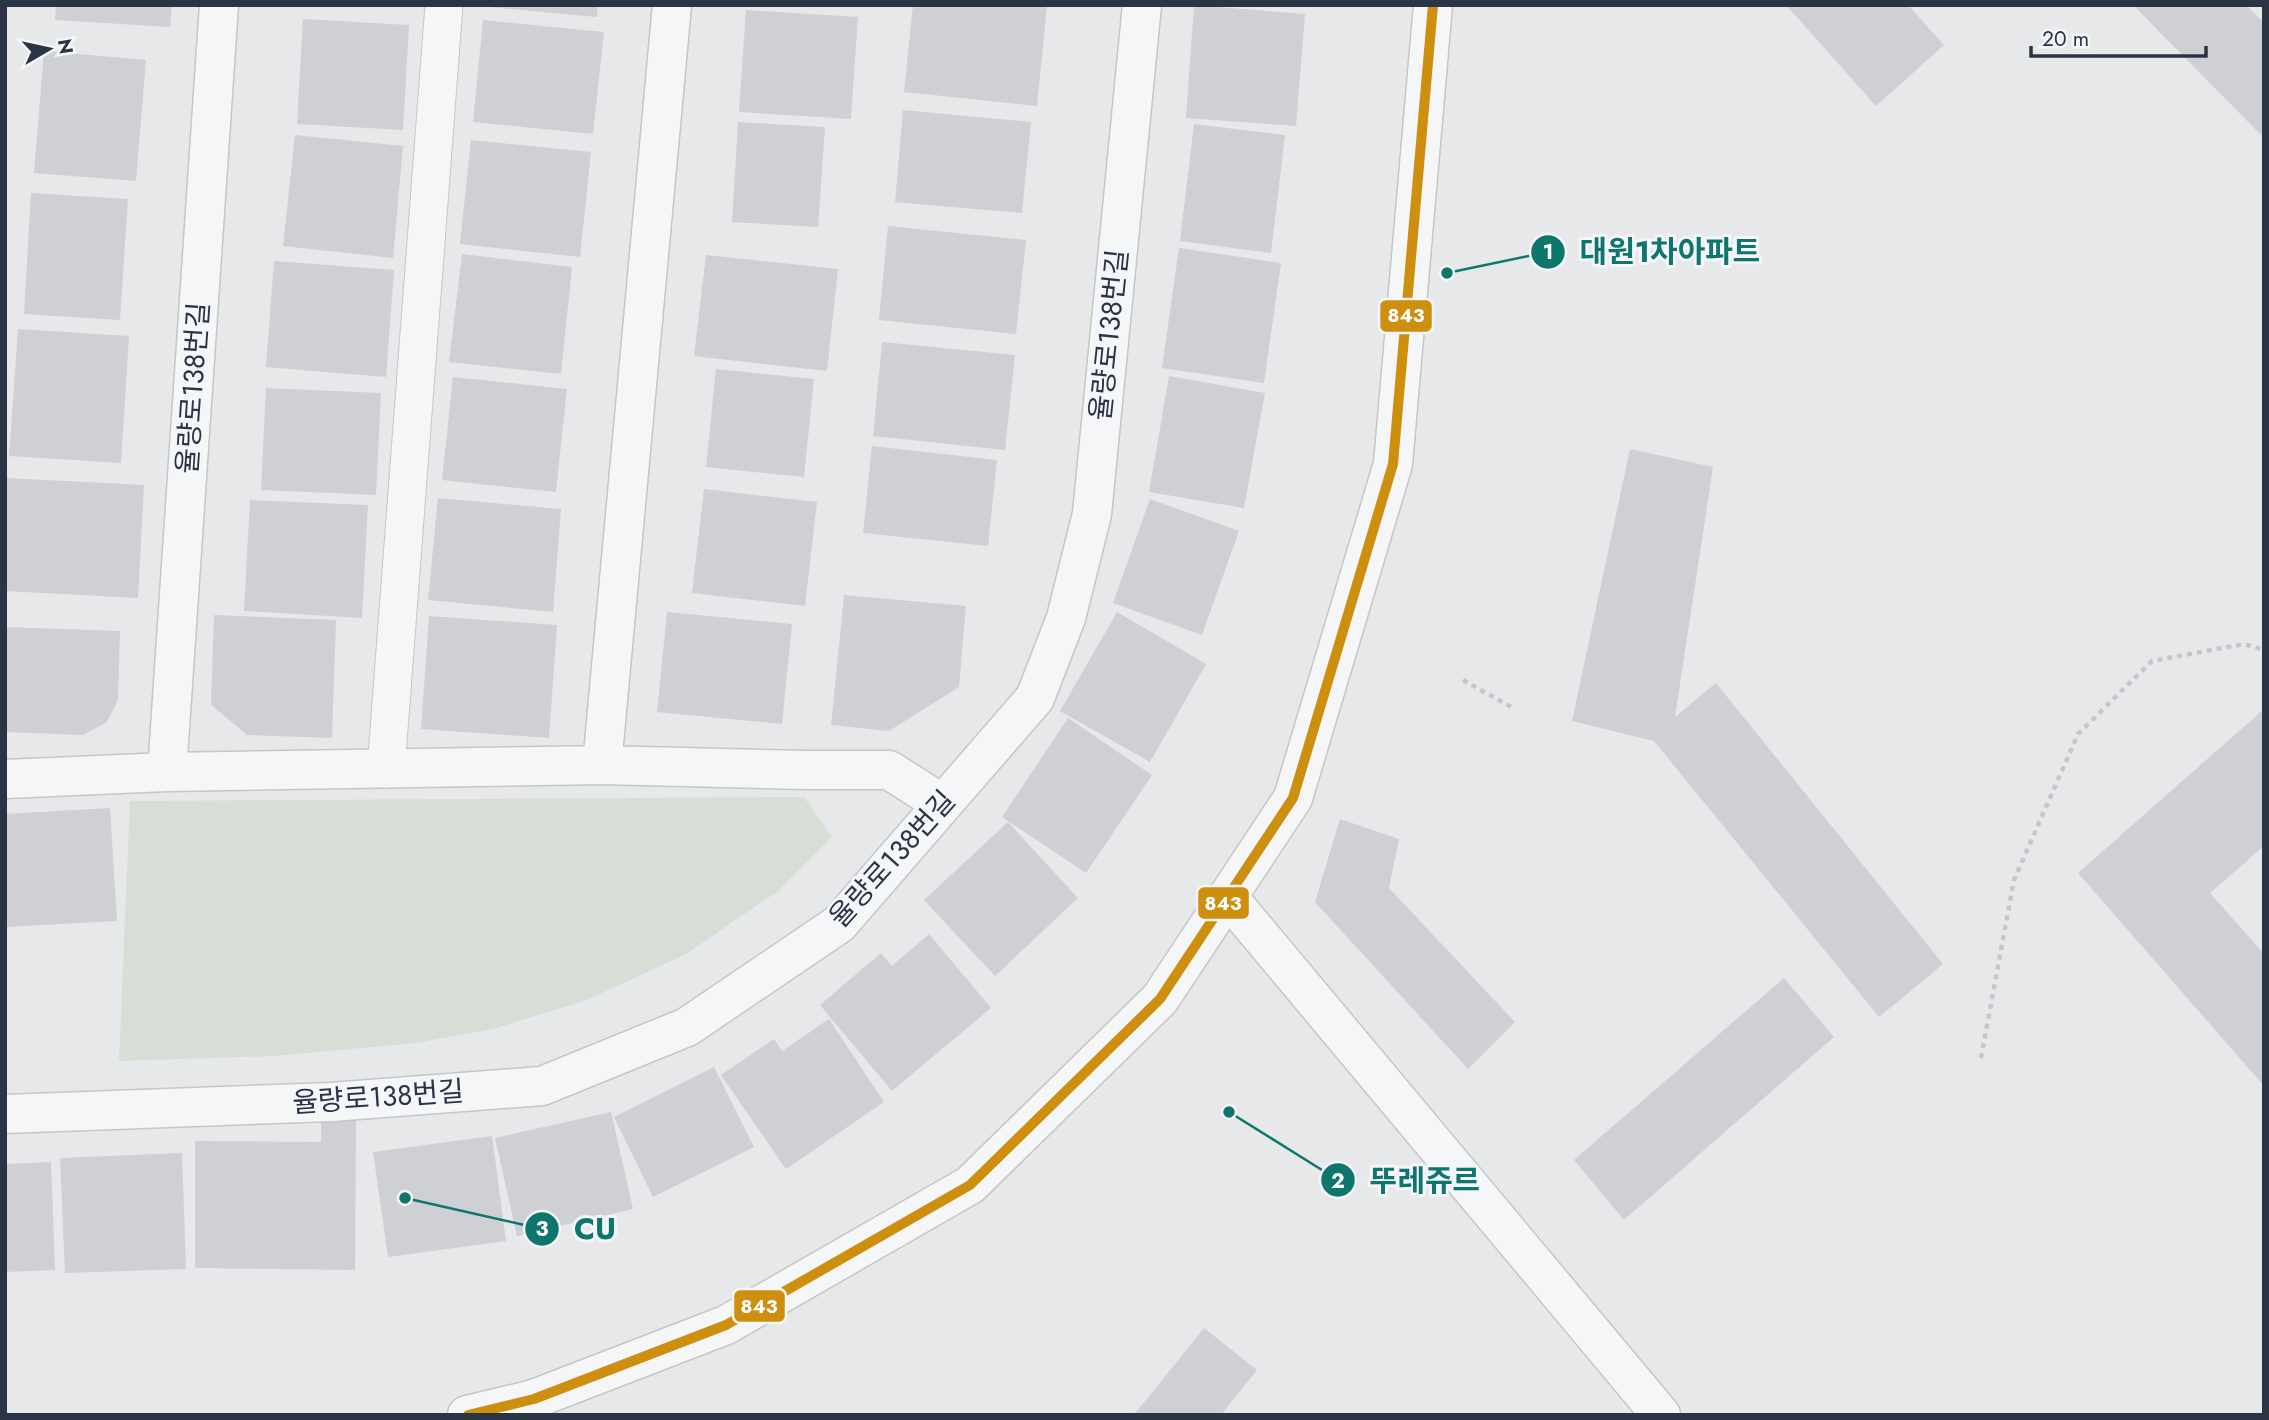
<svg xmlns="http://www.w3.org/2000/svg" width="2269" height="1420" viewBox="0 0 2269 1420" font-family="Jost,'Noto Sans KR',sans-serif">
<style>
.green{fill:#d6ded6}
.building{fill:#ced0d3}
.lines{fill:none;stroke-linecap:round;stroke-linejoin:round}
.pedestrian-casing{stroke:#c4c6c8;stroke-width:39}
.minor-casing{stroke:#c4c6c8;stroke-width:41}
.tertiary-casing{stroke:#c4c6c8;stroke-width:41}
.path{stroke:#c5c6ca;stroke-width:4.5;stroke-dasharray:5 5;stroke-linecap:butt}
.pedestrian{stroke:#f5f6f7;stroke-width:37}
.minor{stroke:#f5f6f7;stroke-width:38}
.tertiary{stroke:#f5f6f7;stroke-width:38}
.bus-1-casing{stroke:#f4f6f9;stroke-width:16}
.bus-1{stroke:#ce8f0e;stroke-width:10}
.labels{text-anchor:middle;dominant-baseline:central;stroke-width:6;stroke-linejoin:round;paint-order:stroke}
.street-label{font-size:28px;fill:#2b3445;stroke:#f4f6f9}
.leader{fill:none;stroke:#0f766e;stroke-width:2.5}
.callout-dot{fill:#0f766e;stroke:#f4f6f9;stroke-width:2.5}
.mark-label{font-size:21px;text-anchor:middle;font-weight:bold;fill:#fff}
.callout-label{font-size:30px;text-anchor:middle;font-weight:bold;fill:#0f766e;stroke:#f4f6f9;stroke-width:6;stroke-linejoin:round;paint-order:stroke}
.line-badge{stroke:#f4f6f9;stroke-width:2.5}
.badge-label{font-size:19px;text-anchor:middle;font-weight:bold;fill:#fff}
</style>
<rect width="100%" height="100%" fill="#e6e8ea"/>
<path class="green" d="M804 797 832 837 778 891 686 954 587 1000 493 1029 416 1043 274 1056 119 1061 130 801Z"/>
<path class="building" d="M56 5H172L170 27 55 20Z
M490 5H598L597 17 489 7Z
M913 5 1047 6 1037 106 904 92Z
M1194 5 1305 14 1296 126 1186 118Z
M1786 5H1908L1944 45 1876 106Z
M2133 5H2246L2264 23V138Z
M746 10 858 17 851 119 739 112Z
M303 19 409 25 403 130 297 124Z
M483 20 604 32 593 134 473 122Z
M44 51 146 60 136 181 34 173Z
M903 110 1031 122 1022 213 895 202Z
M738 122 825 127 818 227 732 222Z
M1194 124 1285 135 1271 253 1180 241Z
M295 135 403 146 393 258 283 246Z
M471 140 591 152 580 257 460 244Z
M31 193 128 199 120 320 24 314Z
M888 226 1026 240 1016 334 879 320Z
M1179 248 1281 263 1264 383 1162 368Z
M462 254 572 267 561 374 449 362Z
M706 255 838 269 827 371 694 356Z
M274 261 394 270 386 377 266 367Z
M18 329 129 336 121 463 9 456Z
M882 342 1015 355 1005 450 873 436Z
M716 369 814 379 804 477 706 467Z
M1169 376 1265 393 1244 508 1149 492Z
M453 377 567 389 556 492 442 480Z
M266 388 381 393 376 495 261 490Z
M872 446 997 460 988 546 863 533Z
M1630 449 1713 467 1675 717 1716 683 1943 964 1879 1017 1654 741 1572 721Z
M6 478 144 485 138 598 5 591Z
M704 489 817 502 805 606 692 593Z
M438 498 561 509 553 612 428 600Z
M1150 499 1239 531 1202 635 1113 603Z
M250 500 368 505 362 618 244 611Z
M844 595 966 606 959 687 889 731 831 725Z
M667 612 792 624 782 724 657 712Z
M1117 612 1206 664 1150 762 1060 711Z
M214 615 336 620 332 738 247 735 211 705Z
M429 616 557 625 549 738 421 729Z
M5 627 120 631 118 700 107 722 83 735 5 732Z
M2264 709V846L2210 893 2264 954V1086L2078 873Z
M1068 718 1152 775 1086 873 1002 817Z
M110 808 117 921 5 927V814Z
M1340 819 1399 839 1389 888 1515 1022 1468 1069 1315 902Z
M1008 822 1078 898 995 976 924 900Z
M929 934 991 1008 892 1091 820 1005 881 953 892 966Z
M1784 978 1834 1037 1624 1220 1574 1160Z
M829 1019 884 1102 786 1169 721 1075 774 1039 782 1051Z
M714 1067 754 1147 653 1197 614 1117Z
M611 1112 633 1209 517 1236 495 1138Z
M321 1120H356L355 1270 195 1268V1141L321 1142Z
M492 1136 506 1241 388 1257 373 1152Z
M182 1153 186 1269 65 1273 60 1158Z
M51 1162 55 1270 5 1272V1164Z
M1204 1328 1257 1370 1221 1415H1134Z"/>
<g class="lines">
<defs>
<path id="pedestrian" d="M386 769 444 5"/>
<path id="minor" d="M602 765 672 5
M167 772 219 5
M5 779 167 772 602 765 805 770H889L941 803
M1228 897 1661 1415
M5 1114 331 1102 542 1086 687 1027 839 924 1035 698 1066 618 1092 514 1142 5"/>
<path id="tertiary" d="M467 1415 534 1399 726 1325 970 1185 1160 999 1293 798 1393 464 1433 5"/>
</defs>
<use href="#pedestrian" class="pedestrian-casing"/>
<use href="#minor" class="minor-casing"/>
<use href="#tertiary" class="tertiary-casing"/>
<path class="path" d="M1463 680 1515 709
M1981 1058 2014 880 2078 734 2152 661 2244 644 2264 650"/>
<use href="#pedestrian" class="pedestrian"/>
<use href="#minor" class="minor"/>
<use href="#tertiary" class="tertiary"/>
<defs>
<path id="bus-1" d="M468 1415 534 1399 726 1325 970 1185 1160 999 1293 798 1393 464 1433 5"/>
</defs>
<use href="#bus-1" class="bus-1-casing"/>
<use href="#bus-1" class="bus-1"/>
</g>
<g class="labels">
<g class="street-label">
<text transform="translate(1109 335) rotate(-84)">율량로138번길</text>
<text transform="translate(193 388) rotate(-86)">율량로138번길</text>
<text transform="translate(892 859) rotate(-48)">율량로138번길</text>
<text transform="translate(378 1097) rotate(-4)">율량로138번길</text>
</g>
</g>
<path class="leader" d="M1447 273L1548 252M1229 1112L1338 1180M405 1198L542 1229"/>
<g class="callout-dot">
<circle cx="1447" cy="273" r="7"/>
<circle cx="1229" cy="1112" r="7"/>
<circle cx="405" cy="1198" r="7"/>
<circle cx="1548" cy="252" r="18"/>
<circle cx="1338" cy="1180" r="18"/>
<circle cx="542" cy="1229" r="18"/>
</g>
<g class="mark-label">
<text x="1548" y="259">1</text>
<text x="1338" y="1188">2</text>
<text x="542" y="1236">3</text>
</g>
<g class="callout-label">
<text x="1670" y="262">대원1차아파트</text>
<text x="1425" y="1191">뚜레쥬르</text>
<text x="595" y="1239">CU</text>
</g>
<g class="line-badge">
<rect x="1379" y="299" width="54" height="34" rx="7" fill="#ce8f0e"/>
<rect x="1197" y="886" width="53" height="34" rx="7" fill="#ce8f0e"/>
<rect x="733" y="1289" width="53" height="34" rx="7" fill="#ce8f0e"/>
</g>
<g class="badge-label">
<text x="1406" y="322">843</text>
<text x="1223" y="910">843</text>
<text x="759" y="1313">843</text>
</g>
<rect width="2269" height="1420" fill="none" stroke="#2b3445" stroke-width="14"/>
<g transform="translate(49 49) rotate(81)" stroke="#f4f6f9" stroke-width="5" paint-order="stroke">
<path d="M0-5L12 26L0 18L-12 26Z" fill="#2b3445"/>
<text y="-10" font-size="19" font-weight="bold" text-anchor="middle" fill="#2b3445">N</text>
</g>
<path d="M2031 46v10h175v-10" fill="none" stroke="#2b3445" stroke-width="3.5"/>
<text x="2042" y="46" font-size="21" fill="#2b3445" stroke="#f4f6f9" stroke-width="5" paint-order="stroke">20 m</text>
</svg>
